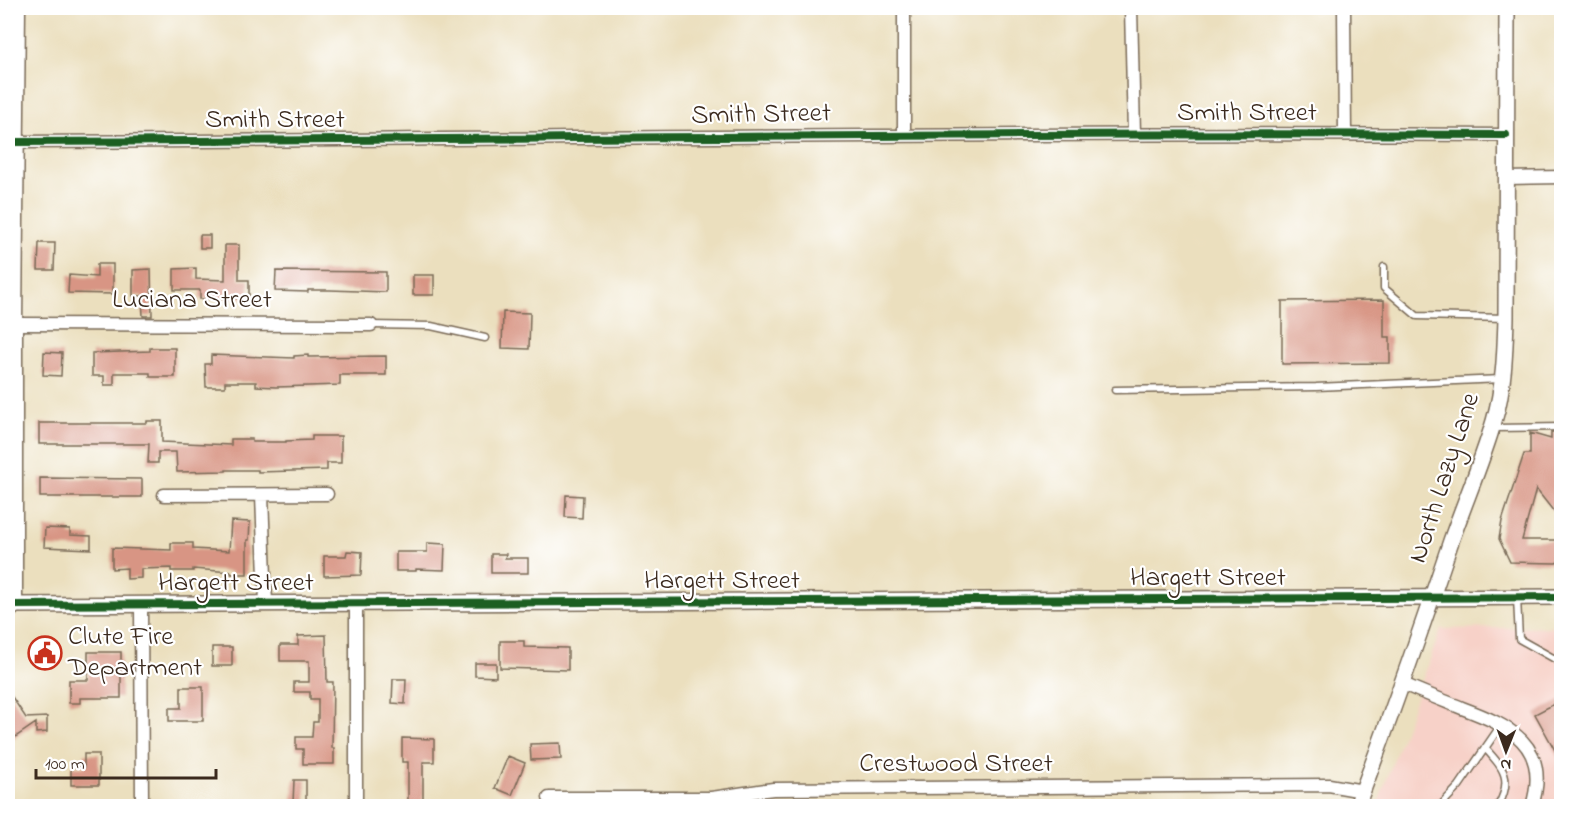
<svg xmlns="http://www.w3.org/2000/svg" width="1569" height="814" viewBox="0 0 1569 814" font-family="'Indie Flower',sans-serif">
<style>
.built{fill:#f7d1c8}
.building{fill:#d89584}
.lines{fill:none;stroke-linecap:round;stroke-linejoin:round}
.service-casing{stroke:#796956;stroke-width:9}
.minor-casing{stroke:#796956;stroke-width:15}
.tertiary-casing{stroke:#796956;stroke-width:18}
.secondary-casing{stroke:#796956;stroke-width:21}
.service{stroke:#fff;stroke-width:6}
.minor{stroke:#fff;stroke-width:12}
.tertiary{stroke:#fff;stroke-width:15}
.secondary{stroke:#fff;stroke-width:18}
.cycleway-casing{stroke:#fff;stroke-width:11}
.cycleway{stroke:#1b5e20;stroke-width:8}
.labels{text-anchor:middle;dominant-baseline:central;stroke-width:4.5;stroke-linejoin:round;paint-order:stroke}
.street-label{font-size:27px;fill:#3b2a1e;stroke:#fff}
.poi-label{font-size:27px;fill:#3b2a1e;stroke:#fff;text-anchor:start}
</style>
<rect width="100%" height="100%" fill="#fff"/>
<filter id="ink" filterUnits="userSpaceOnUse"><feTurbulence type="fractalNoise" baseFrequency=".0167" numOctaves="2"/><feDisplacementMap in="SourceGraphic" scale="12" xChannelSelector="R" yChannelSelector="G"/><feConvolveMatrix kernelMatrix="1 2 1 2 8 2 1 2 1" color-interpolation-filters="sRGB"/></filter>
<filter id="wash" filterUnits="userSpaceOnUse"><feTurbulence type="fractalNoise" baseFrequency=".008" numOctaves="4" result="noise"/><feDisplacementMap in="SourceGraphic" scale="24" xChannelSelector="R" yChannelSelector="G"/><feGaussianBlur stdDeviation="1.35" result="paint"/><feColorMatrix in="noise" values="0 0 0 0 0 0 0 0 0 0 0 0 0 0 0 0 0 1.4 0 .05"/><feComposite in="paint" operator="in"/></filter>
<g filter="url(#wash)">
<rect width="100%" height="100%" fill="#ebdfbe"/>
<path class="built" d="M1561 627V806H1377L1441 629Z"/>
<g id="blocks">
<path class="building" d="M200 235H210V248H200Z
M39 243H55L54 270H38Z
M225 245H239V280H249V298L200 299V290H174V269L196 268V279L225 280Z
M97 264H113V294L68 293 69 275 97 277Z
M151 269 152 316H143L142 296H133V270Z
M276 271 386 272V292L330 290H308V292L275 291Z
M413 275H434V295H413Z
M1384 300V337H1390V363L1282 364V301Z
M503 312 530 313 529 349 502 348Z
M150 348H175V377H150V373H114V385H104V376H92V353L150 351Z
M44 352 62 353 61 376 43 375Z
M211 355 294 358V356L308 355V357L386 356V375H340V385L276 387 256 386V382H225V387H206L205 364H211Z
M147 421H162V442L231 445V439H252V442H286V441L312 440V436H341V463H327V470L258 472V470H226V471L177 472 176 452H158V463H148L149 444H39V423H147Z
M1551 432H1562V522L1536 489 1522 540H1562V560L1556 563 1510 562 1499 539 1502 521 1524 454H1530V433L1551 439Z
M40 478 142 479V497H40Z
M566 495 583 496 582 518 565 517Z
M231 521 250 522 249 540H247V574H231V572L193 569V571H171V568L141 569V578L127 579V568L112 569V548L171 550V543H193V549L229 551Z
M45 528 70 529V535L91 536V549L44 547Z
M427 543 445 544 444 570 416 569V571H396V552H427Z
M347 551 362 552 361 575 324 576V556H346Z
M491 554H506L505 558H528V573H491Z
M326 635 327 682H333L332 748H334V764H303V749H296V737H312L313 722H318V699H310V692H294V682H309V661H280V645H298V636Z
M500 641H524V647L568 648V670L500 668Z
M212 647H232V666H212Z
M88 652H121V698H80V703H69V680H88Z
M475 663H496V677L475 676Z
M393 679H406L405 704 392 703Z
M181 687H203V721H169V708H181Z
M8 691 26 718 47 717V732L36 733V723L8 742Z
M1562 700V763L1535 714Z
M402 738 434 739V762H423V807H408V762H402Z
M560 743 561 759 531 760 530 744Z
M84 754H99V785H71V767H84Z
M508 756 525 763 512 795 495 788Z
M294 780H306V804L293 803Z"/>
</g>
</g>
<g filter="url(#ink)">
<use href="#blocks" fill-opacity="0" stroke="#796956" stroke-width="1.5"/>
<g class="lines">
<defs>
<path id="service" d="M1384 267V288L1417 316 1506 318
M371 325 431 326 485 338
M1115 390 1316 387 1502 379
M1493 428 1562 427
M1517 598 1519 639 1562 663
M1485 748C1504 769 1513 779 1498 806
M1440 806 1459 786 1501 725"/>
<path id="minor" d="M904 8V135
M1131 8 1134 134
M1344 8 1345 134
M16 142C513 140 1010 132 1506 135
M1506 178 1562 177
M13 324 371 325
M164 495 327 494
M262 495 266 604
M141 604 142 806
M1401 683C1421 692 1442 700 1462 708 1510 726 1551 745 1532 806
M549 798H711C732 796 752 791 773 789L1329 785 1363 791
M356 806V603"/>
<path id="tertiary" d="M13 605 1562 597
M1357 806C1390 719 1421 630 1451 541 1465 501 1482 462 1494 421 1504 388 1505 352 1506 318L1507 8"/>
<path id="secondary" d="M8 609 13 605V324L16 8"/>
</defs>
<use href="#service" class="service-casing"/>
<use href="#minor" class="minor-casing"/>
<use href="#tertiary" class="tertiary-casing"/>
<use href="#secondary" class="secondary-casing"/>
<use href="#service" class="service"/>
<use href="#minor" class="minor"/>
<use href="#tertiary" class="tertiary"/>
<use href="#secondary" class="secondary"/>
<defs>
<path id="cycleway" d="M16 142C513 140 1010 132 1506 135
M13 605 1562 597"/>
</defs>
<use href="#cycleway" class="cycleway-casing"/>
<use href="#cycleway" class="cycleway"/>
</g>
</g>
<defs>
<symbol id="civic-ring" viewBox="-11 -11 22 22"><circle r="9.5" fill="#fff" stroke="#c8321e" stroke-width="1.5"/><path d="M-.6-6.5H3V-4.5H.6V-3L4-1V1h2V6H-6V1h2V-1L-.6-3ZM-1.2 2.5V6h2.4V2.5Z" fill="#c8321e"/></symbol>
</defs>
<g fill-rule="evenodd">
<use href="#civic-ring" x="26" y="634" width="38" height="38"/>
</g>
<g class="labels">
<g class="street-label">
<text x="1247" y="113">Smith Street</text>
<text transform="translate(761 115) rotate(-1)">Smith Street</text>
<text x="275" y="120">Smith Street</text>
<text x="192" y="300">Luciana Street</text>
<text transform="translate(1445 478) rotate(-72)">North Lazy Lane</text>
<text x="1208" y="578">Hargett Street</text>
<text x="722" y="581">Hargett Street</text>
<text x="236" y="583">Hargett Street</text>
<text x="956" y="764">Crestwood Street</text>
</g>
<g class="poi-label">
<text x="68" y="637">Clute Fire<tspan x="68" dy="31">Department</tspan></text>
</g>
</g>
<rect width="1569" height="814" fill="none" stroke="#fff" stroke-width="30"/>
<g transform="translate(1506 751) rotate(181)" stroke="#ffffff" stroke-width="4.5" paint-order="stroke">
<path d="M0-4.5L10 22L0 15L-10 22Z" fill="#3b2a1e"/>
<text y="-9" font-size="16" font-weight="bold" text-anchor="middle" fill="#3b2a1e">N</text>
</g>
<path d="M36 769v9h180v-9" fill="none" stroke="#3b2a1e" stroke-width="3"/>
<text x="45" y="769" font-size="18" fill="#3b2a1e" stroke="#ffffff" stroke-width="4.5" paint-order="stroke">100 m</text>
</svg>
